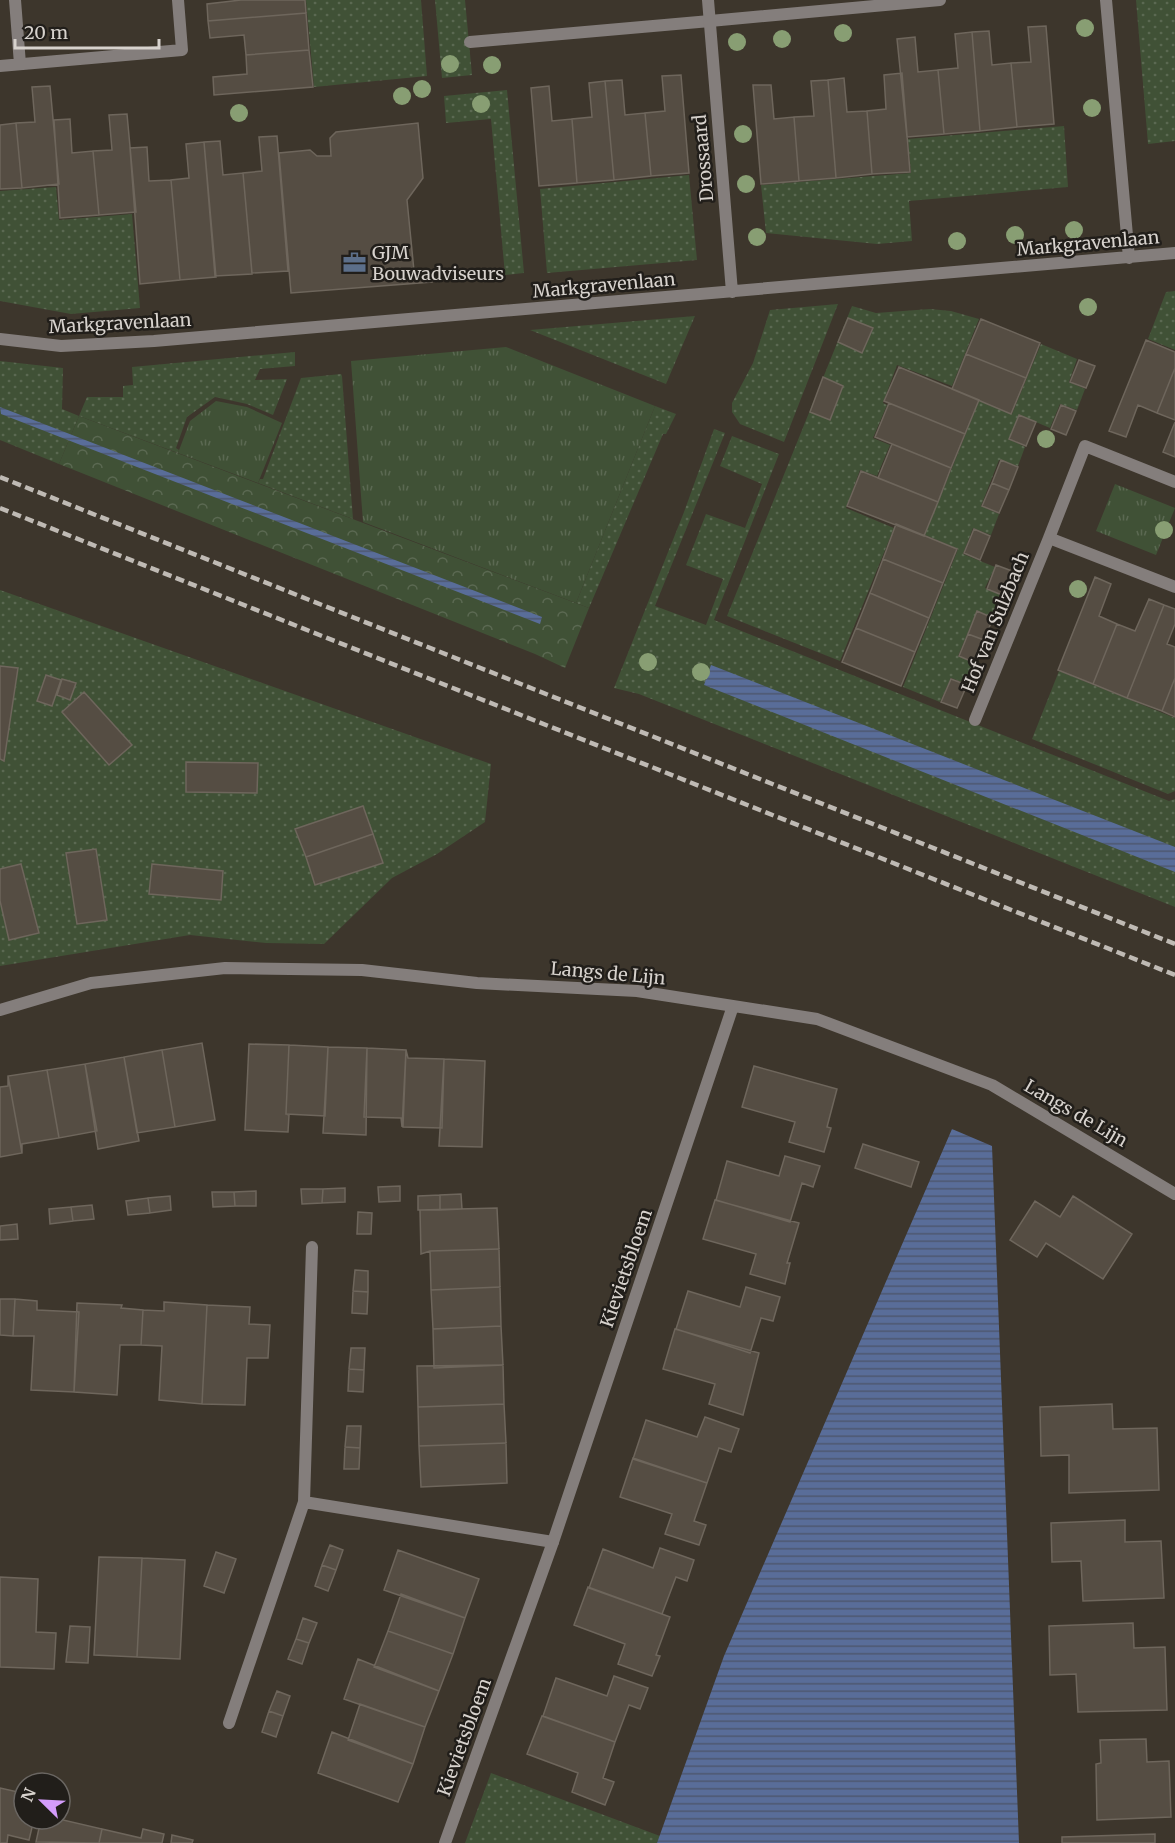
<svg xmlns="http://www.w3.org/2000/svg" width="1175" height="1843" viewBox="0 0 1175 1843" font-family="Merriweather,serif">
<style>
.grass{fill:url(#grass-dots)}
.forest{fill:url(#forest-crowns)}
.park{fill:url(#park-tufts)}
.water{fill:url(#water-rules)}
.building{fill:#554d43;stroke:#6e665c;stroke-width:1.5}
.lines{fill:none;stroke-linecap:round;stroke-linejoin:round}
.lane{stroke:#847e7c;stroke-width:12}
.street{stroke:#847e7c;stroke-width:12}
.rail{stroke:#bfbab4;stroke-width:4.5;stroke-dasharray:9 4.5;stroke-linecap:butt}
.tree{fill:#889e73}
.labels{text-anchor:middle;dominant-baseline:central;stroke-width:5;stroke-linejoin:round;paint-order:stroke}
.street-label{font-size:18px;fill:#d7d2cd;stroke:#211e1a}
.poi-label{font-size:18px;fill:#d7d2cd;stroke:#211e1a;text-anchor:start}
</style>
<defs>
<pattern id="grass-dots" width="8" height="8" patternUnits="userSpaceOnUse" patternTransform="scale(1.5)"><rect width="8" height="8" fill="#405136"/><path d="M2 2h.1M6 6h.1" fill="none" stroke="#5b6952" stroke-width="1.8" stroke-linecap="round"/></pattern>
<pattern id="forest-crowns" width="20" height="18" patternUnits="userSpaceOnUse" patternTransform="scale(1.5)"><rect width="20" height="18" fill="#405136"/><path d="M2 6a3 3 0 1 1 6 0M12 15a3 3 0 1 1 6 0" fill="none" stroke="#5b6952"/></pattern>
<pattern id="park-tufts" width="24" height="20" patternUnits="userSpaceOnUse" patternTransform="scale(1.5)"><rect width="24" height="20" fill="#405136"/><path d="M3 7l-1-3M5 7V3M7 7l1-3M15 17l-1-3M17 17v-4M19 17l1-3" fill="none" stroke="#5b6952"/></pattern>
<pattern id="water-rules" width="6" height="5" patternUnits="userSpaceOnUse" patternTransform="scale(1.5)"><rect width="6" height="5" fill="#596d99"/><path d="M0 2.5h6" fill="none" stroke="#4e5870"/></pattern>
</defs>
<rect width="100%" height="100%" fill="#3d362c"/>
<path class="grass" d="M306 0H421L427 76 314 87Z
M435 0H465L472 75 442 78Z
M1136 0H1175V141L1148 144Z
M507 90 524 273 505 275 491 119 446 123 444 96Z
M1064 126 1068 187 909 201 912 241 877 244 766 233 761 185 911 173 908 139Z
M689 175 697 260 547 273 540 189Z
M56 187 59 220 132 214 140 308 71 314 0 301V191Z
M1175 291V350L1148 339 1166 292Z
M838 304 784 442 740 424 732 412V403L753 363 770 310Z
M852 306 876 313 930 309 951 311 979 319 952 386 897 365 883 403 887 405 873 438 890 445 877 476 860 470 846 508 894 528 840 661 727 616Z
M695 316 666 384 530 330Z
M1041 344 1077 359 1069 382 1085 389 1077 410 1060 404 1050 428 1019 415 1009 439 1025 447 1018 466 999 460 981 506 999 514 991 535 973 528 963 554 995 567 985 588 1002 595 993 617 977 611 958 656 975 663 967 684 951 678 940 702 903 687 958 549 925 535 979 401 1012 414Z
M295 352V366L260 369 255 380 287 379 273 415 247 404 215 397 187 417 176 448 179 450 178 453 79 416 59 464 0 440V361L63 368 62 409 79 416 87 397H123V386L133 385 132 367Z
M341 374 342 376 353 519 258 483 260 479H263L301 378Z
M655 406 676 414 666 434H663L589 608 576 603Z
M714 429 725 433 655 606 706 625 723 579 686 565 706 514 745 528 762 484 720 466 732 436 779 454 714 620 1169 801 1175 799V907L639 694 614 688 684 512Z
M0 590 491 764 485 822 437 854 392 878 324 944 266 943 190 935 0 966Z
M1059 671 1175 718V791L1168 794 1032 739Z
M491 1773 660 1836 657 1843H465Z"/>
<path class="forest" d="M79 416 589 608 565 668 535 654 59 464Z"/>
<path class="park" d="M506 347 655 406 576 603 363 522 351 361Z
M216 401 247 407 282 423 258 483 178 453 190 421Z
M1115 484 1175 508 1156 555 1096 531Z"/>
<path class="water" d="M0 407 542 617 540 624 1 414Z
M711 665 1175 847V872L704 685Z
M952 1129 992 1146 1019 1843H657L724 1656Z"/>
<path class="building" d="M305 0 306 13 208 21 207 4 241 0Z
M306 13 309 50 246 55 244 35 210 38 208 21Z
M1046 26 1054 124 1017 127 1011 63 1031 62 1028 27Z
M989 31 992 65 1011 63 1017 127 980 131 972 32Z
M972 32 980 131 944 134 938 70 958 68 955 34Z
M915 37 918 72 938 70 944 134 907 137 897 39Z
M309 50 313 87 214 95 213 77 247 74 246 55Z
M902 73 910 172 872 174 867 111 886 109 884 75Z
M681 75 689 173 651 176 645 113 665 111 662 76Z
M844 78 847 112 867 111 872 174 836 178 828 80Z
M622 80 625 115 645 113 651 176 614 180 605 81Z
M828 80 836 178 799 181 794 117 814 116 811 81Z
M605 81 614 180 577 183 572 119 592 117 589 83Z
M753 85H771L774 119 794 117 799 181 761 184Z
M50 86 59 184 22 188 16 123 35 122 32 87Z
M549 86 552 121 572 119 577 183 539 186 531 88Z
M127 114 136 212 99 215 93 151 112 150 109 115Z
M70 119 72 153 93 151 99 215 60 218 54 120Z
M16 123 22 188 0 189V125Z
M418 123 423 178 407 200 415 281 432 279V282L291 293 279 153 310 150 317 156H331L330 138 336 132Z
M277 136 288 271 252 273 243 173 262 171 259 137Z
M220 141 223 175 243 173 252 274 215 276 204 142Z
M204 142 216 277 180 280 171 180 189 178 186 144Z
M147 147 149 181 171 180 180 280 140 284 130 148Z
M848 318 873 328 862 353 838 342Z
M981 319 1040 343 1026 378 966 354Z
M1146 340 1175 352V368L1157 413 1138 405 1126 437 1109 431Z
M966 354 1026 378 1011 414 952 389Z
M1079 360 1095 366 1086 388 1070 382Z
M899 367 979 400 965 434 884 401Z
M1175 368V420L1157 413Z
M823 377 843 386 830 420 810 412Z
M889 403 965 434 951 468 875 437Z
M1061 405 1076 411 1066 435 1051 429Z
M1019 415 1036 422 1026 446 1009 439Z
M1175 422V457L1163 452Z
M892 444 951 468 938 502 878 478Z
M1001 460 1018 467 1009 490 992 483Z
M861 471 938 502 924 536 847 506Z
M992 483 1009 490 999 513 982 506Z
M896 524 957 549 943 583 883 559Z
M974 529 990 536 980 560 964 553Z
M883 559 943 583 929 618 870 593Z
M996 565 1012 571 1002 595 987 589Z
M1095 577 1111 584 1099 616 1117 624 1093 684 1058 670Z
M870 593 929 618 915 652 856 628Z
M1149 599 1164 605 1127 698 1093 684 1117 624 1135 631Z
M1164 605 1175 609V624L1167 644 1175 647V678L1162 711 1127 698Z
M977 611 993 618 984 640 968 634Z
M856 628 915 652 901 686 842 662Z
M968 634 984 640 975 663 959 656Z
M0 666 18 668 4 761 0 759Z
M46 675 61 680 52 706 37 701Z
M1175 678V717L1162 711Z
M62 679 76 683 70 700 57 695Z
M951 679 967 685 957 708 941 702Z
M84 692 132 745 109 765 62 712Z
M186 762 258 763 257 793 186 792Z
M363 806 373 834 306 857 295 829Z
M373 834 383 863 315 885 306 857Z
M96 849 107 920 77 924 66 853Z
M21 864 39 933 9 940 0 901V869Z
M152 864 223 871 221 900 149 894Z
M202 1043 215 1120 175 1127 162 1050Z
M249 1044 289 1045 286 1114 289 1115 288 1132 245 1130Z
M289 1045 328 1047 325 1116 286 1114Z
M328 1047 367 1048 366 1135 323 1133Z
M367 1048 406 1050 402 1127 401 1118 364 1117Z
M162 1050 175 1127 137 1133 124 1057Z
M406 1050 408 1058 444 1059 442 1128 403 1127Z
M124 1057 139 1141 98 1149 85 1064Z
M444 1059 485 1061 482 1147 439 1146Z
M85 1064 97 1131 59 1138 47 1070Z
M754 1066 837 1089 827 1127 831 1128 824 1152 789 1142 795 1122 742 1107Z
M47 1070 59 1138 22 1144V1153L8 1076Z
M8 1076 22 1153 0 1157V1087L8 1086Z
M863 1144 919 1162 911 1187 855 1168Z
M785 1156 820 1166 813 1187 802 1183 790 1222 716 1200 727 1161 779 1176Z
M400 1186V1201L379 1202 378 1187Z
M345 1188V1202L322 1203 323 1189Z
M301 1189H323L322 1203 302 1204Z
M256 1191V1206H235L234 1192Z
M212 1192H234L235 1206 213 1207Z
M461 1194 462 1209 440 1210V1195Z
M440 1195V1210H418V1196Z
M170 1196 171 1210 150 1213 148 1198Z
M1073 1196 1132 1234 1103 1279 1046 1243 1037 1257 1010 1240 1035 1201 1060 1217Z
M148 1198 150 1213 128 1215 126 1201Z
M715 1200 799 1223 787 1263H790L785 1284 750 1274 756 1254 703 1239Z
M92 1205 94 1219 73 1221 71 1207Z
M71 1207 73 1221 50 1224 49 1209Z
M497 1208 499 1249 430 1251 421 1254 420 1210Z
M358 1212 372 1213 371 1234H357Z
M17 1224 18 1239 0 1240V1226Z
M499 1249 500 1287 431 1290 430 1251Z
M355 1270 368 1271V1292L353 1291Z
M500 1287 501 1326 433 1329 431 1290Z
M746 1287 780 1297 773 1321 761 1318 750 1353 676 1329 688 1291 740 1307Z
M353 1291 368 1292 367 1314 352 1313Z
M0 1299H15L13 1336 0 1335Z
M15 1299 37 1301V1310L79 1312 74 1392 31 1390 34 1336H13Z
M164 1302 207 1305 202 1404 159 1400 162 1346 141 1345 143 1310 164 1311Z
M77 1303 122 1305 121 1308 143 1310 141 1345H120L117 1395 74 1392Z
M207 1305 250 1307 249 1324 270 1325 268 1358H247L245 1405 202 1404Z
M501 1326 503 1365 434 1368 433 1329Z
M675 1329 759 1353 743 1415 709 1404 715 1384 663 1369Z
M351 1348H365L364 1370 349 1369Z
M503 1365 504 1404 418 1407 417 1366Z
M349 1369 364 1370 363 1392 348 1391Z
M504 1404 506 1443 419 1446 418 1407Z
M1112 1404 1113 1429 1157 1428 1159 1490 1069 1493V1455L1041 1456 1040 1407Z
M705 1417 739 1429 731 1452 719 1448 707 1483 633 1459 646 1420 697 1437Z
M347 1426H361L360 1448 345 1447Z
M506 1443 507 1483 421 1487 419 1446Z
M345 1447 360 1448 359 1469H344Z
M633 1458 707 1483 694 1521 706 1525 699 1545 665 1534 672 1514 620 1497Z
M1125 1520V1542L1161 1541 1164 1598 1083 1601 1081 1561 1052 1562 1051 1523Z
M330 1545 343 1550 336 1570 322 1565Z
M660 1548 694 1560 687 1581 676 1577 662 1614 589 1588 603 1549 653 1568Z
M398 1550 479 1579 465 1618 384 1590Z
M216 1552 236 1559 224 1593 204 1586Z
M99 1557 142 1558 137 1657 94 1655Z
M142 1558 185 1560 180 1659 137 1657Z
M322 1565 336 1570 328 1591 315 1586Z
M0 1577 38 1579 36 1632 56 1633 54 1669 0 1667Z
M588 1587 670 1617 656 1655 660 1656 652 1676 618 1664 625 1644 574 1625Z
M401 1594 465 1618 453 1654 388 1631Z
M303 1618 317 1623 309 1643 296 1639Z
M1133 1623 1134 1648 1165 1647 1167 1710 1078 1712 1076 1674 1050 1675 1049 1626Z
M70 1626 90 1627 88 1663 66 1662Z
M388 1631 453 1654 439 1691 374 1667Z
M296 1639 309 1643 302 1664 288 1659Z
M358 1659 439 1691 425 1727 344 1699Z
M614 1676 648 1688 640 1709 629 1705 615 1742 543 1716 556 1678 607 1696Z
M277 1691 290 1696 283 1716 269 1711Z
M360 1704 425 1727 413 1764 348 1740Z
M269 1711 283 1716 276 1737 262 1732Z
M542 1716 615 1742 603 1778 614 1782 605 1805 572 1792 578 1773 527 1754Z
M332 1732 413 1764 398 1802 318 1773Z
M1146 1739 1147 1762 1169 1761 1171 1817 1097 1820 1096 1764 1101 1763 1100 1740Z
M0 1788 18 1792 16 1800 24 1802V1819H34L29 1840 8 1835 7 1843H0Z
M60 1811 65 1812 63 1820 102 1829 99 1843 36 1842 41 1819H60Z
M102 1829 141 1838 143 1829 164 1834 162 1843H99Z
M1155 1834V1843H1062V1837Z
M172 1835 193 1840 192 1843H171Z"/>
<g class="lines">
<path class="lane" d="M470 42 710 21
M304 1502 553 1542
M229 1723 304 1502 312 1247"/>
<path class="street" d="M15 0 20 64
M708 0 732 292
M1106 0 1129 258
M710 21 940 0
M0 66 182 50 178 0
M0 339 61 346 154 341 1175 253
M1049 538 1085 446 1175 482
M975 720 1049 538 1175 587
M0 1010 91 983 225 968 362 970 477 983 637 991 817 1019 992 1085 1175 1194
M445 1843 553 1542 733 1006"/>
<path class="rail" d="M0 477 1175 944
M0 508 1175 975"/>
</g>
<g class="tree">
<circle cx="1085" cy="28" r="9"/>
<circle cx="843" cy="33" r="9"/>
<circle cx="782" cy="39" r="9"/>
<circle cx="737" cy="42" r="9"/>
<circle cx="450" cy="64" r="9"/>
<circle cx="492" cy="65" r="9"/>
<circle cx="422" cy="89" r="9"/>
<circle cx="402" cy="96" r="9"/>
<circle cx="481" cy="104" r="9"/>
<circle cx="1092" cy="108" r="9"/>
<circle cx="239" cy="113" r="9"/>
<circle cx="743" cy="134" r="9"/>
<circle cx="746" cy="184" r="9"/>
<circle cx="1074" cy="230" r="9"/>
<circle cx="1015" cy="235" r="9"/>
<circle cx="757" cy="237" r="9"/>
<circle cx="957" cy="241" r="9"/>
<circle cx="1088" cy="307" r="9"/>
<circle cx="1046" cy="439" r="9"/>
<circle cx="1164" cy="530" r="9"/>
<circle cx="1078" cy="589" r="9"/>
<circle cx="648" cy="662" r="9"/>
<circle cx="701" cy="672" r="9"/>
</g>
<defs>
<symbol id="office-bare" viewBox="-9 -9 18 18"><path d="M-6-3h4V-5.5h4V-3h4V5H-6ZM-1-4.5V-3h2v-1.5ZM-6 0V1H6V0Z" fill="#5c6f8a" stroke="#211e1a" stroke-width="2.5" paint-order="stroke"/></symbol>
</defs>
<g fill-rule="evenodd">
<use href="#office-bare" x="338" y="246" width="33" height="33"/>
</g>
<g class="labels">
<g class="street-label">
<text transform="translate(703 158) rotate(-95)">Drossaard</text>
<text transform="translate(1088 243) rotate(-5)">Markgravenlaan</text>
<text transform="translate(604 285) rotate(-5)">Markgravenlaan</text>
<text transform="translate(120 323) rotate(-3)">Markgravenlaan</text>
<text transform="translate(995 622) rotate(-68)">Hof van Sulzbach</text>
<text transform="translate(608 973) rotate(5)">Langs de Lijn</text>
<text transform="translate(1076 1113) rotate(30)">Langs de Lijn</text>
<text transform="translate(626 1268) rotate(-71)">Kievietsbloem</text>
<text transform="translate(464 1737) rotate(-70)">Kievietsbloem</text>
</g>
<g class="poi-label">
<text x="372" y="252">GJM<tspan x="372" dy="21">Bouwadviseurs</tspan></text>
</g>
</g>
<g transform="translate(42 1801) rotate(294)"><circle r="28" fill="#211e1a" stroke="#6a6662" stroke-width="1.5"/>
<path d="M0-4.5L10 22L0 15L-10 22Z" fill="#d49cfb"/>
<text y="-9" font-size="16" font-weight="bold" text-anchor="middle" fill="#d7d2cd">N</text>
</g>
<path d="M15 39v9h144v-9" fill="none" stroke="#d7d2cd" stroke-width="3"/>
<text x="24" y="39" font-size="18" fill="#d7d2cd" stroke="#211e1a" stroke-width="4.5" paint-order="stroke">20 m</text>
</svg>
